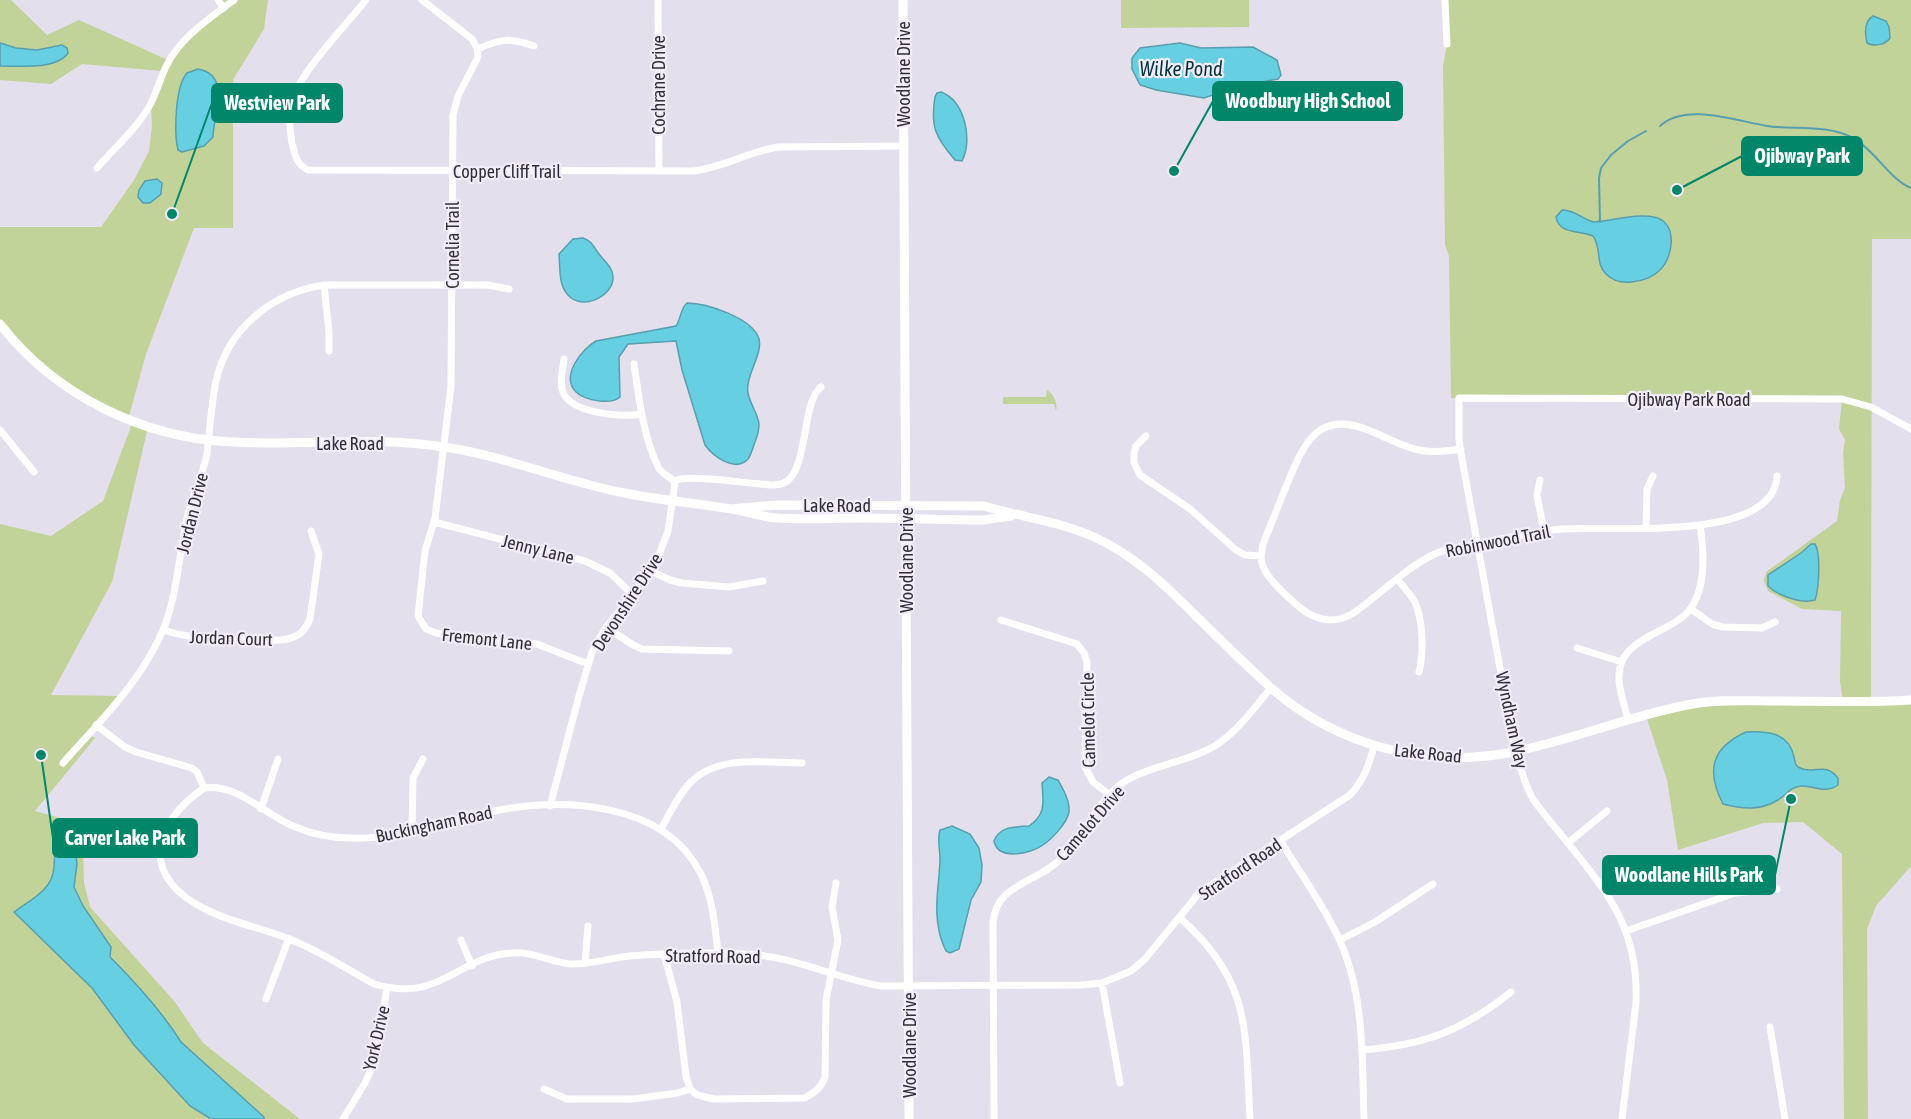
<svg xmlns="http://www.w3.org/2000/svg" width="1911" height="1119" viewBox="0 0 1911 1119" font-family="'Asap Condensed',sans-serif">
<style>
.green{fill:#c1d398}
.water{fill:#67cfe2;stroke:#579fae;stroke-width:1.5}
.lines{fill:none;stroke-linecap:round;stroke-linejoin:round}
.stream{stroke:#579fae;stroke-width:2}
.street{stroke:#fff;stroke-width:7}
.secondary{stroke:#fff;stroke-width:9}
.labels{text-anchor:middle;dominant-baseline:central;stroke-width:4.5;stroke-linejoin:round;paint-order:stroke}
.street-label{font-size:18px;fill:#312f35;stroke:#f2ecfb}
.water-label{font-size:20px;font-style:italic;fill:#01353d;stroke:#f2ecfb}
.leader{fill:none;stroke:#01866a;stroke-width:2}
.callout-dot{fill:#01866a;stroke:#f2ecfb;stroke-width:2}
.callout{fill:#01866a;stroke:#01866a;stroke-width:2}
.callout-label{font-size:20px;text-anchor:middle;font-weight:bold;fill:#fff}
</style>
<rect width="100%" height="100%" fill="#e4dfed"/>
<path class="green" d="M0 0H11L47 35 79 20 168 60 183 42 223 8 218 0H268L264 29 233 80V228H194L146 354 128 420 62 384 0 324V227H101L134 180 149 151 152 126 151 103 162 71 82 64 51 84 0 80Z
M1121 0H1249V27L1121 28Z
M1445 0H1911V239H1872L1871 682V701L1911 700V866L1876 906 1867 929 1868 1119H1844L1842 854 1803 822 1763 823 1678 850 1667 780 1646 716 1694 704 1843 701 1840 682 1841 611 1802 609 1768 591 1764 581 1766 572 1837 521 1840 500 1845 488 1843 453 1845 440 1839 429 1842 399 1451 398 1449 256 1445 245 1443 66 1447 44Z
M1047 390C1054 394 1058 404 1056 411L1054 404H1003V397H1046Z
M133 421 148 427 112 582 51 695 121 696 89 734 95 738 35 811 160 846 159 849 83 850 84 883 90 907 175 1002 203 1043 300 1119H0V524L51 536 103 501Z"/>
<path class="water" d="M1873 16 1886 21 1889 27 1890 38C1885 45 1874 47 1867 43 1865 34 1864 21 1873 16Z
M0 43 16 48 37 50 62 45 67 48 68 53C57 70 18 66 0 66Z
M1180 43 1201 48 1253 47 1277 60 1281 75 1278 79 1240 86 1204 98 1156 90 1140 85 1132 69V58L1140 48Z
M198 69C232 75 213 115 213 137L204 146 182 152 178 150C174 133 175 86 187 73Z
M941 92C965 101 973 140 962 161L955 160C936 138 930 127 935 97L937 93Z
M157 179 162 183 161 194 150 203H143L138 197 139 190 145 181Z
M1562 210C1574 209 1583 220 1594 222 1613 221 1635 213 1654 217 1678 222 1674 256 1660 270 1652 278 1643 281 1631 282 1622 283 1613 281 1606 274 1595 264 1602 247 1593 236 1580 230 1559 235 1556 217Z
M583 238C592 241 593 246 599 254 604 261 613 267 613 277 614 297 578 314 565 291 559 282 560 266 559 254L573 239Z
M687 303C706 303 753 318 759 339 763 354 745 376 748 393 750 404 758 414 759 424 759 430 757 437 755 442 753 447 751 455 748 459 735 473 713 456 705 445L682 370 676 341 628 344 619 357 620 397C611 405 586 401 576 392 560 376 582 349 596 341L676 326C681 319 680 309 687 303Z
M1811 544H1815C1821 553 1819 589 1815 600 1802 604 1778 596 1768 586V575L1801 553Z
M1746 732C1767 731 1789 732 1794 757 1795 762 1795 766 1800 768 1815 775 1825 761 1838 778V785C1826 794 1815 786 1802 786 1791 786 1786 795 1778 800 1760 811 1742 809 1723 804 1706 771 1711 748 1746 732Z
M1049 777 1058 780C1063 789 1070 801 1069 812 1067 823 1052 839 1043 845 1030 854 998 861 994 841 1000 826 1014 827 1029 826 1047 814 1043 801 1042 783Z
M952 826 970 834 979 848 982 865 981 882 971 900 959 949 950 953 946 951C942 943 939 934 938 924 934 903 940 880 940 858 940 849 937 839 940 830Z
M64 832 73 839 77 863 74 887 83 906 111 947 110 957C136 983 161 1010 181 1042L264 1117V1119H211L190 1106 134 1045 92 988 14 912C30 900 53 890 54 867 55 856 54 845 56 833Z"/>
<g class="lines">
<path class="stream" d="M1660 126C1685 102 1737 121 1767 126 1794 130 1827 124 1853 138 1875 150 1890 180 1911 188
M1600 222 1599 178 1601 168 1611 155 1628 141 1646 131"/>
<path class="street" d="M218 0 224 8
M366 0C346 25 300 72 292 101 288 115 290 129 292 143 295 155 296 164 308 170L693 171C723 168 749 151 779 147L904 146
M422 0 472 39 477 48 478 57 458 96 453 115 451 386 435 518 425 551 418 616 426 629 436 633 484 641 537 644 588 664
M658 0 659 171
M1445 0 1447 44
M478 49C502 38 509 38 534 46
M97 168C115 147 138 128 151 103 160 85 163 66 177 49 192 30 214 15 234 0
M324 285 329 332V351
M564 359C563 369 559 382 563 392 570 413 623 418 641 414
M0 430 34 472
M1146 436 1136 446 1134 453V463L1140 475 1190 509 1236 550 1245 555 1261 556C1261 563 1263 568 1267 574 1275 585 1302 613 1316 617 1328 622 1341 620 1352 614 1379 596 1415 558 1446 550 1462 546 1479 544 1495 540 1517 536 1540 531 1562 529 1608 525 1774 544 1777 476
M1540 480 1537 495 1544 531
M674 481C690 474 741 483 761 484 768 485 777 486 784 483 809 471 801 402 821 387
M434 522 585 561 610 573 633 595
M1646 528 1647 489 1653 476
M1261 556 1263 544C1271 524 1279 504 1287 484 1305 441 1319 408 1373 432 1410 448 1419 456 1461 449
M651 571 670 580 682 583 729 587 763 581
M1398 580C1404 587 1410 594 1415 602 1423 621 1424 652 1419 672
M1691 609 1712 624 1723 627 1762 628 1775 622
M1001 620 1077 644 1084 653 1087 662 1085 767 1093 782 1110 795
M606 627 633 645 642 649 729 651
M163 630C193 640 223 639 255 640 268 640 284 642 296 636 303 633 307 626 310 619L319 554 311 531
M1577 648 1622 662
M1628 720C1624 702 1614 680 1622 661 1628 648 1641 641 1653 634 1666 627 1683 620 1691 608 1706 586 1704 551 1700 526
M96 725 125 747 136 752 192 768 197 772 204 788C237 783 264 814 293 826 311 834 332 838 351 838 397 840 444 822 489 812 560 797 664 800 701 874 713 899 715 926 718 953
M63 763C100 721 144 679 165 625 178 590 179 551 188 514 193 494 203 474 207 454 210 430 211 405 216 381 228 328 272 293 324 285H487L509 289
M204 788C149 826 141 879 207 910 233 923 262 928 289 939 319 950 346 969 374 984 441 1004 457 956 512 953 532 951 551 962 570 964 590 965 610 958 629 956 667 953 706 952 743 954 791 955 834 978 881 986L1081 985 1102 983 1131 971 1145 959 1200 892 1350 795C1364 780 1369 765 1374 746
M550 806 579 696 592 652 606 627 641 585 657 560 668 531 675 483C671 476 662 475 658 467 643 435 639 398 634 364
M261 809 278 759
M661 829C670 813 678 795 691 782 718 754 767 763 802 763
M412 830 413 778 423 759
M1280 840C1300 873 1323 904 1339 939 1365 995 1362 1059 1364 1119
M1568 843 1607 811
M1180 918C1252 981 1245 1031 1250 1119
M1626 931 1735 893 1777 889
M461 940 472 966
M1340 940 1375 922 1433 884
M664 954 677 1002 686 1076 690 1089 697 1095 714 1099 805 1098C815 1092 821 1088 825 1077L826 1000 838 940 832 907 836 883
M585 963 588 926
M1102 983 1120 1083
M266 999 289 938
M1770 1027 1785 1119
M1362 1050C1425 1045 1462 1031 1511 992
M544 1089 567 1099H633L678 1093 690 1089
M343 1119 365 1083 375 1061 387 988
M994 1119 993 923C996 885 1032 884 1056 863 1084 840 1096 799 1127 780 1151 766 1180 763 1205 751 1233 739 1251 711 1271 688
M1622 1119 1636 1003C1639 931 1610 895 1567 842 1556 828 1543 814 1533 799 1524 784 1521 767 1515 751L1462 459 1459 440V398L1842 399 1871 407 1911 429"/>
<path class="secondary" d="M903 0 909 1119
M0 324C55 395 142 438 232 442 302 446 374 436 444 447 505 456 563 481 624 493 659 500 695 503 731 509 746 511 761 517 776 518 805 520 835 518 864 518 904 518 944 520 983 520L1011 516
M730 509 776 505 984 506C1021 517 1058 521 1094 537 1134 555 1164 584 1195 615 1220 640 1245 664 1271 688 1336 745 1423 768 1508 753 1571 741 1630 715 1693 704 1719 699 1748 701 1775 701 1820 701 1866 703 1911 700"/>
</g>
<g class="labels">
<g class="street-label">
<text transform="translate(903 74) rotate(-90)">Woodlane Drive</text>
<text transform="translate(658 85) rotate(-90)">Cochrane Drive</text>
<text x="507" y="171">Copper Cliff Trail</text>
<text transform="translate(452 245) rotate(-90)">Cornelia Trail</text>
<text x="1689" y="399">Ojibway Park Road</text>
<text x="350" y="443">Lake Road</text>
<text x="837" y="505">Lake Road</text>
<text transform="translate(192 513) rotate(-76)">Jordan Drive</text>
<text transform="translate(1498 541) rotate(-11)">Robinwood Trail</text>
<text transform="translate(538 549) rotate(14)">Jenny Lane</text>
<text transform="translate(906 560) rotate(-90)">Woodlane Drive</text>
<text transform="translate(627 602) rotate(-57)">Devonshire Drive</text>
<text transform="translate(231 638) rotate(2)">Jordan Court</text>
<text transform="translate(487 639) rotate(6)">Fremont Lane</text>
<text transform="translate(1088 720) rotate(-91)">Camelot Circle</text>
<text transform="translate(1512 720) rotate(78)">Wyndham Way</text>
<text transform="translate(1428 753) rotate(6)">Lake Road</text>
<text transform="translate(1090 823) rotate(-49)">Camelot Drive</text>
<text transform="translate(434 824) rotate(-12)">Buckingham Road</text>
<text transform="translate(1240 869) rotate(-34)">Stratford Road</text>
<text transform="translate(713 956) rotate(1)">Stratford Road</text>
<text transform="translate(376 1038) rotate(-77)">York Drive</text>
<text transform="translate(909 1045) rotate(-90)">Woodlane Drive</text>
</g>
<g class="water-label">
<text x="1181" y="68">Wilke Pond</text>
</g>
</g>
<path class="leader" d="M1174 171L1213 101M172 214L212 103M1677 190L1742 156M41 755L53 838M1791 799L1775 875"/>
<g class="callout-dot">
<circle cx="1174" cy="171" r="6"/>
<circle cx="172" cy="214" r="6"/>
<circle cx="1677" cy="190" r="6"/>
<circle cx="41" cy="755" r="6"/>
<circle cx="1791" cy="799" r="6"/>
</g>
<g class="callout">
<rect x="1213" y="82" width="189" height="38" rx="6"/>
<rect x="212" y="84" width="130" height="38" rx="6"/>
<rect x="1742" y="137" width="120" height="38" rx="6"/>
<rect x="53" y="819" width="144" height="38" rx="6"/>
<rect x="1603" y="856" width="172" height="38" rx="6"/>
</g>
<g class="callout-label">
<text x="1308" y="108">Woodbury High School</text>
<text x="277" y="110">Westview Park</text>
<text x="1802" y="163">Ojibway Park</text>
<text x="125" y="845">Carver Lake Park</text>
<text x="1689" y="882">Woodlane Hills Park</text>
</g>
</svg>
